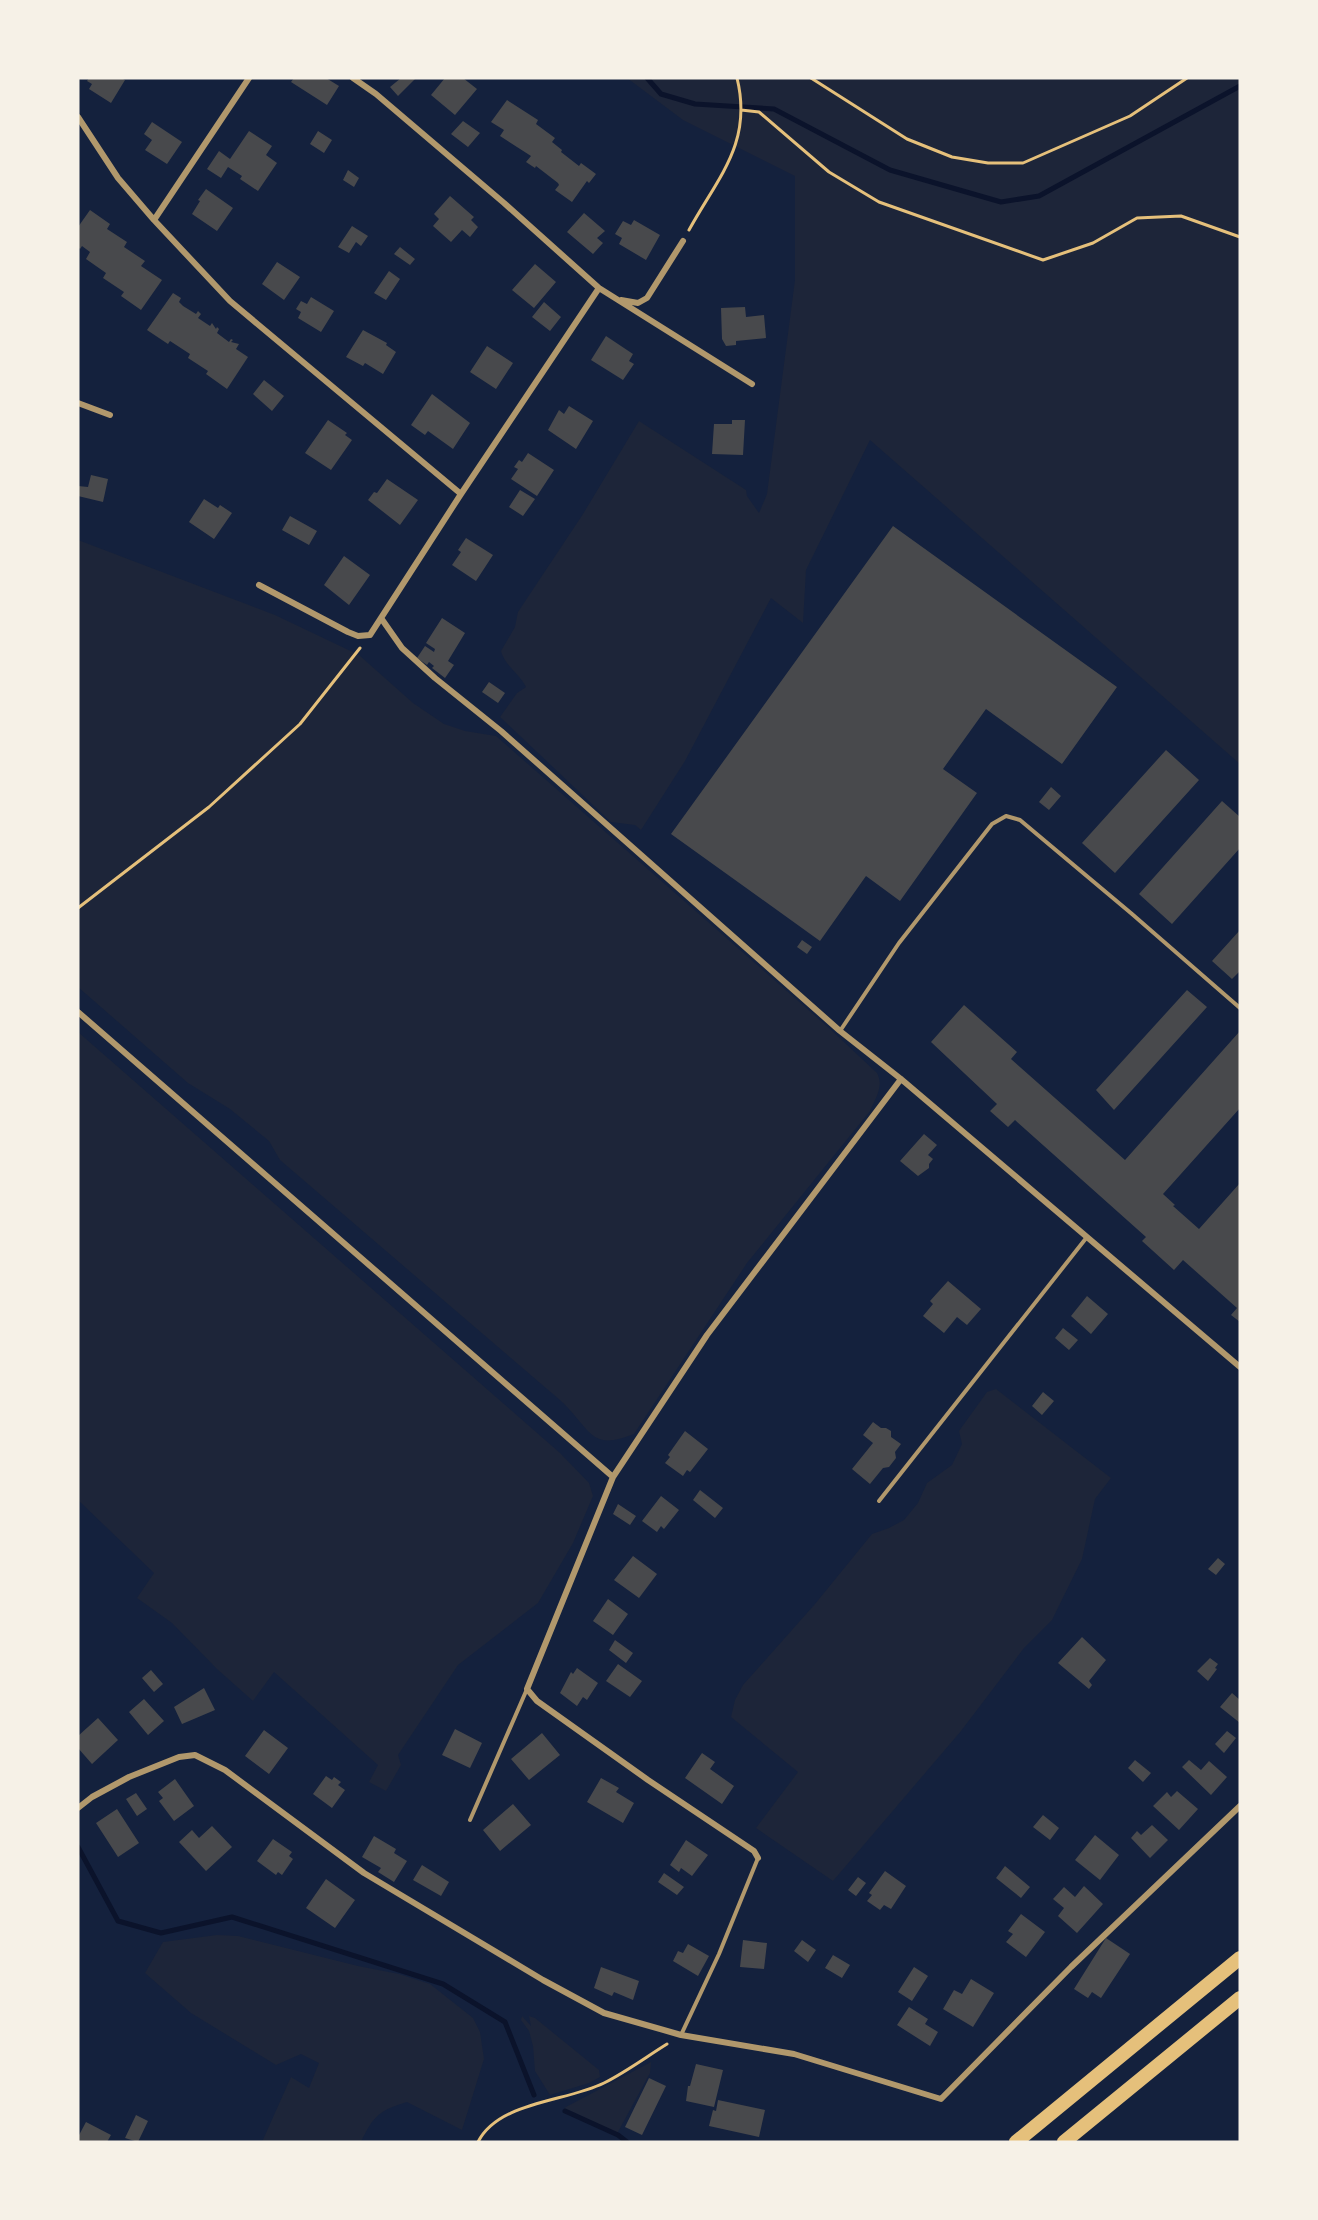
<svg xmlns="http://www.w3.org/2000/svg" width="1318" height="2220" viewBox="0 0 1318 2220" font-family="'Space Grotesk',sans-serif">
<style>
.green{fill:#1d2539}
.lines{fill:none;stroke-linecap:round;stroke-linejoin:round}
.stream{stroke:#0b132b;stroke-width:5}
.building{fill:#48494c}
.path{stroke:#e5c07b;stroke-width:3}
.service{stroke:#b1986c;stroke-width:4}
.minor{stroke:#b1986c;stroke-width:6}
.trunk{stroke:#e5c07b;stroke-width:14}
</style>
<rect width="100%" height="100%" fill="#14213d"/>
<path class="green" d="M627 78H1240V764L870 440 806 570 803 623 771 598 685 761 641 830 635 825 611 822 500 717 517 693 526 687C519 673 505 666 501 651L515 627 518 612 583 514 639 421 746 490 747 496 759 513 767 494 795 280V176L683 120Z
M78 540 275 615 359 655 413 703 444 724 465 731 496 736 829 1028 877 1073C884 1087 876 1097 870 1111L747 1263 634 1434C594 1450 592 1434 568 1408 562 1401 554 1395 547 1389L280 1160 269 1141 230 1109 188 1083 78 987Z
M78 1032 560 1453 589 1483 593 1496 573 1543 538 1603 458 1665 398 1755 401 1765 386 1791 369 1782 378 1765 274 1672 253 1701 217 1669 172 1623 137 1598 154 1573 78 1500Z
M996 1389 1111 1478 1095 1499 1082 1559 1052 1620 1024 1648 961 1731 833 1881 756 1828 798 1772 731 1717 735 1700 743 1685 815 1604 872 1534 889 1528 904 1520 918 1503 927 1483 952 1465 962 1444 959 1431 987 1392Z
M217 1935 238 1936 358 1966 399 1974 430 1984 473 2018 480 2032 484 2059 462 2130 407 2102C380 2110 373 2116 361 2142H262L291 2077 309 2088 319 2063 301 2054 276 2065 191 2013 145 1973 163 1942Z
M522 2016 531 2026 529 2016 535 2018 599 2070 600 2077 589 2083 550 2095 535 2071 533 2046 529 2031 521 2020Z
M651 2062 650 2073 618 2132 616 2133 564 2108Z"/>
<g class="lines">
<path class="stream" d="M647 78 661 94 695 104 774 109 890 170 1001 202 1039 196 1240 86
M78 1847 118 1921 161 1933 232 1917 443 1984 505 2022 534 2095
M565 2111 618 2135 627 2142"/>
</g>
<path class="building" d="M89 78H121L125 80 111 103 89 89 92 84 87 81Z
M294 78H326L339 86 327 105 291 82Z
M401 78H416L398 96 390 87Z
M445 78H463L477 89 455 115 431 95Z
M507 100 538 120 536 124 555 138 552 142 562 150 561 152 579 166 581 163 596 174 589 183 587 181 572 202 555 190 559 185 558 183 536 166 535 168 526 162 531 156 500 136 504 130 491 122Z
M463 121 480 133 468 147 451 134Z
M152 122 182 142 167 164 145 150 152 140 144 134Z
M249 131 272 146 266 155 277 163 258 191 240 179 242 176 228 167 221 178 207 169 219 151 230 159Z
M318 131 332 140 324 153 310 144Z
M348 170 359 178 354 187 343 180Z
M206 189 233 208 217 231 192 214 200 201 198 200Z
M450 196 474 217 471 220 478 227 470 237 462 230 451 242 433 226 439 219 434 214Z
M90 210 110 224 107 229 127 242 124 247 145 261 141 266 162 280 141 310 121 296 124 292 103 278 106 273 86 259 90 252 82 246 80 249 78 247V227Z
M584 213 605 231 597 238 603 243 593 254 567 232Z
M634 220 660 235 646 260 619 244 622 238 615 234 623 221 631 225Z
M352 226 368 236 361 246 356 242 349 253 338 247Z
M400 247 415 259 410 265 394 254Z
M277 262 300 277 284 300 262 284Z
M535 264 556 282 534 308 512 290Z
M389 271 400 279 386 300 374 293Z
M173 293 181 298 179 302 183 306 196 314 198 311 201 314 198 318 210 326 212 323 216 329 217 327 219 329 217 333 229 342 231 339 233 340 231 342 239 344 236 349 248 357 227 389 206 374 208 371 188 358 190 354 170 341 168 344 147 330Z
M311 297 334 311 321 332 298 318 301 312 296 309 301 301 307 304Z
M544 302 561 317 550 331 532 317Z
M745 307 746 317 764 315 766 338 736 341V345L726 346 722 339 721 308Z
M363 330 387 343 386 345 396 352 383 374 365 363 363 366 346 357Z
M606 336 633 354 629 361 634 364 623 380 591 360Z
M487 346 513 363 496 389 470 372Z
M264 380 284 396 272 411 253 394Z
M432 394 470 423 453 449 428 431 425 435 411 425Z
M569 406 593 421 576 449 548 430 559 410 564 414Z
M328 420 347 433 345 435 352 440 331 470 305 453Z
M732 420H745L743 455 712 454 714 424H732Z
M528 453 554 470 537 496 511 479 518 469 514 467 519 460 522 462Z
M91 475 108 479 103 502 78 496V486L88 487Z
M387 479 418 500 400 525 368 500 374 492 377 493Z
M520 490 535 499 523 516 509 507Z
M204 499 218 508 220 505 232 513 214 539 189 522Z
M290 516 317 531 309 545 282 530Z
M893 526 1117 687 1062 764 986 709 943 769 977 793 900 901 866 876 820 941 671 834Z
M466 538 493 555 476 581 452 565 461 552 458 550Z
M344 556 370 575 349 605 324 585Z
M442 618 465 633 448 661 454 665 445 678 432 668 434 666 429 662 427 665 417 658 425 646 434 652 435 649 426 643Z
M489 682 505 693 498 703 482 692Z
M1166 750 1199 780 1115 873 1082 843Z
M1051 787 1061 796 1049 810 1039 802Z
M1222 801 1240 817V848L1172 924 1139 894Z
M1240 930V971L1232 979 1212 961Z
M802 940 812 947 807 954 797 947Z
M1187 990 1207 1007 1114 1110 1096 1090Z
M964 1005 1017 1052 1011 1059 1125 1160 1240 1031V1108L1163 1194 1175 1205 1173 1206 1199 1229 1240 1183V1322L1231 1315 1237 1308 1183 1260 1174 1270 1142 1241 1146 1237 1015 1120 1008 1127 990 1111 997 1104 931 1042Z
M924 1134 937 1145 928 1155 933 1159 929 1164V1168L918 1176 900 1161Z
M948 1281 981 1309 967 1325 957 1317 944 1333 923 1316 933 1304 930 1301Z
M1087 1296 1108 1314 1091 1334 1071 1316Z
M1063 1328 1078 1340 1069 1350 1055 1338Z
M1043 1392 1054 1401 1042 1415 1032 1406Z
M873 1422 881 1428H886L891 1431V1437L901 1444 895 1452 896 1458 889 1467 883 1468 870 1484 852 1469 873 1443 863 1435Z
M685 1431 708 1449 690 1472 687 1470 683 1476 665 1463 670 1457 668 1455Z
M700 1490 723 1508 715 1518 693 1500Z
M661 1496 679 1510 664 1529 661 1526 657 1532 642 1521Z
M618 1504 636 1516 630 1525 613 1514Z
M633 1556 657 1574 639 1598 614 1580Z
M1218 1558 1225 1564 1216 1575 1208 1569Z
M608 1599 628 1614 613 1635 593 1621Z
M1082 1637 1106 1660 1089 1681 1092 1685 1089 1689 1058 1663Z
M615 1640 633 1653 626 1663 609 1650Z
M1210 1658 1218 1664 1215 1668 1217 1669 1208 1681 1197 1671Z
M618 1664 642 1681 630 1697 606 1681Z
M577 1668 598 1683 587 1700 583 1697 577 1706 560 1693 571 1672 573 1674Z
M151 1670 163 1684 154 1692 142 1678Z
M204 1688 215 1710 182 1724 174 1707Z
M1232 1693 1240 1700V1723L1220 1707Z
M144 1699 164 1721 148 1735 129 1712Z
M98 1718 118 1740 92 1764 78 1748V1736Z
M455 1729 482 1743 470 1768 442 1755Z
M264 1730 288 1748 269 1774 245 1756Z
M1227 1731 1236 1738 1224 1753 1215 1744Z
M542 1733 560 1755 529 1780 511 1759Z
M702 1753 715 1762 710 1769 734 1786 722 1804 685 1778Z
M1135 1760 1151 1773 1143 1782 1128 1768Z
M1189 1760 1201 1770 1209 1761 1227 1777 1211 1795 1182 1767Z
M326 1776 332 1780 334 1777 341 1782 338 1785 345 1790 332 1808 313 1794Z
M601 1778 619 1788 616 1792 634 1803 623 1823 587 1802Z
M175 1779 194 1806 174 1821 159 1801 163 1798 158 1792Z
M1177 1791 1198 1809 1179 1830 1153 1806 1167 1792 1171 1797Z
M136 1793 147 1809 137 1816 126 1799Z
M513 1804 531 1825 500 1851 483 1830Z
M117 1809 139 1843 118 1857 96 1823Z
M1043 1815 1059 1828 1050 1840 1033 1827Z
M1152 1825 1168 1840 1150 1858 1131 1838 1137 1831 1141 1835Z
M212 1826 232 1847 206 1871 179 1842 192 1830 199 1838Z
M1095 1835 1119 1855 1100 1880 1075 1860Z
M374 1836 396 1849 394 1853 407 1861 394 1882 378 1872 381 1868 362 1857Z
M273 1839 292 1852 289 1856 293 1859 282 1875 278 1872 276 1875 257 1861Z
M686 1840 708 1855 692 1876 681 1868 679 1872 670 1865Z
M422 1865 449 1882 441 1896 413 1880Z
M1005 1866 1030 1887 1021 1898 996 1878Z
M885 1871 906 1886 891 1909 884 1905 880 1910 867 1901 872 1895 869 1893Z
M664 1873 684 1887 677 1895 658 1882Z
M858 1877 866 1883 856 1896 848 1890Z
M326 1879 355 1900 335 1928 306 1908Z
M1084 1886 1103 1904 1077 1933 1058 1916 1064 1908 1053 1899 1064 1887 1075 1897Z
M1021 1914 1045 1932 1026 1957 1006 1942 1013 1934 1008 1931Z
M1106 1938 1130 1954 1101 1998 1092 1992 1088 1998 1074 1989Z
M743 1940 767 1943 764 1969 740 1967Z
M802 1940 816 1950 808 1962 794 1951Z
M688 1944 709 1956 698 1976 673 1961 678 1951 683 1953Z
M833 1955 850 1965 842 1978 825 1968Z
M601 1967 639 1981 633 2000 614 1992 612 1996 594 1988Z
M914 1967 928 1976 912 2001 898 1992Z
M971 1979 994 1993 973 2027 943 2009 954 1990 962 1994Z
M909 2007 928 2019 925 2024 938 2032 930 2046 897 2025Z
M696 2064 723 2070 714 2107 686 2101 688 2086H690Z
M649 2078 666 2086 642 2135 625 2127Z
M718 2100 765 2110 759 2137 709 2126 713 2110 716 2111Z
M136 2115 148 2121 138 2142 125 2138Z
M86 2122 111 2135 107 2142H78V2137Z"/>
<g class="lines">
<path class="path" d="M811 78 907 139 952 157 988 163H1023L1130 116 1187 78
M741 110 759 112 829 172 879 202 1043 260 1093 243 1137 218 1181 216 1240 237
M689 230C718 177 753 143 737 78
M78 908 209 807 300 724 360 648
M478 2142C499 2101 566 2102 604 2083 626 2072 646 2057 667 2044"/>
<path class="service" d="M840 1031 899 943 992 824 1006 816 1020 820 1132 914 1240 1008
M879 1501 1087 1237
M470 1820 527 1689
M681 2035 719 1954 758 1858"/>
<path class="minor" d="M353 78 376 94 504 203 599 288 752 384
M78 117 118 178 154 220 230 301 461 494
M154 220 249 78
M621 300 638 303 647 298 683 241
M78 403 110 415
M259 585 348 632 358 636 370 635 461 494 599 288
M381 618 402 648 435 678 501 731 840 1031 901 1079 1240 1367
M78 1012 613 1477
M78 1808 92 1797 129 1777 179 1757 195 1755 225 1770 364 1873 543 1980 604 2013 681 2035 794 2054 941 2099 1071 1967 1240 1806
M758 1858 754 1851 648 1780 537 1701 527 1689 613 1477 707 1335 901 1079"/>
<path class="trunk" d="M1016 2142 1240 1958
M1064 2142 1240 1998"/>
</g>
<rect width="1318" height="2220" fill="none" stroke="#f6f1e7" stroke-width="159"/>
</svg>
